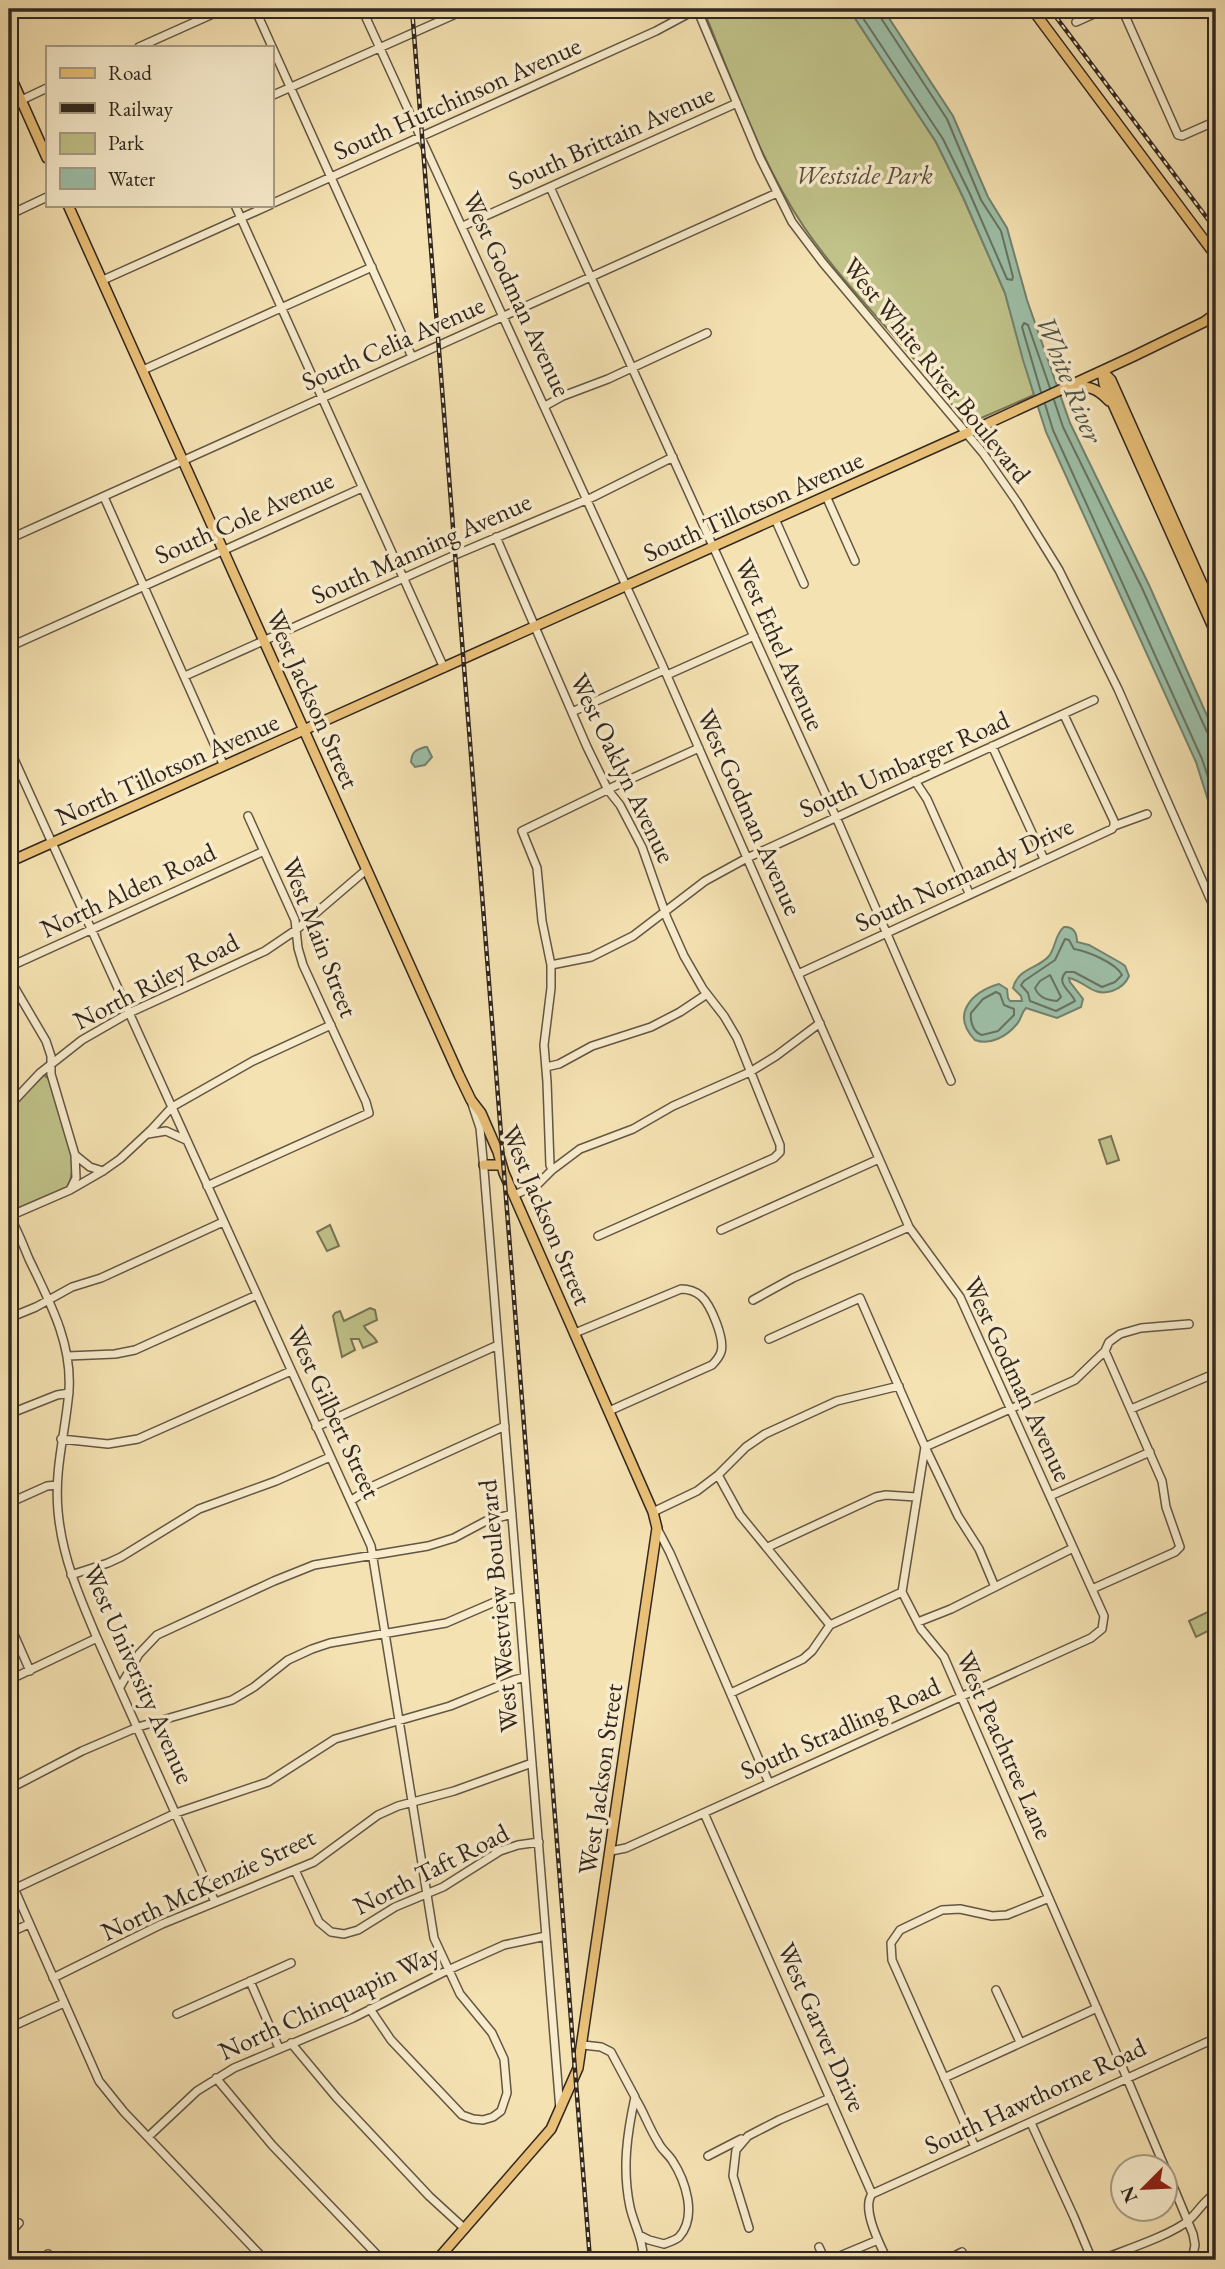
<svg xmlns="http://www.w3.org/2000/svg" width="1225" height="2269" viewBox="0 0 1225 2269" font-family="'EB Garamond',serif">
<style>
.green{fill:#c0c289;stroke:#787454;stroke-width:2}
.water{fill:#9dbfa7;stroke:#728271;stroke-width:2}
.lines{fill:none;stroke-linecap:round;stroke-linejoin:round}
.shore{stroke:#677363;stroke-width:2}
.minor-casing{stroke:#625644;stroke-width:10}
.major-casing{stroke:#31271f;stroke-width:12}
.minor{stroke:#f8eccd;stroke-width:7}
.major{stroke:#eac179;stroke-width:9}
.rail-casing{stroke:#31271f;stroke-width:4.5}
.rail{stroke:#f8eccd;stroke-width:2;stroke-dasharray:5;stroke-linecap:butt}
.labels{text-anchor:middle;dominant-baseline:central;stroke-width:7;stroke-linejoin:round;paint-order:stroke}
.street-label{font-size:26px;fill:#31271f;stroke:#f8eccd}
.park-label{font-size:26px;font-style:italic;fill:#554e3a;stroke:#f8eccd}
.water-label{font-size:28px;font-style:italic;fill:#515548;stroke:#f8eccd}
</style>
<rect width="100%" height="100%" fill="#f5e2b2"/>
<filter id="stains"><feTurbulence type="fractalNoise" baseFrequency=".00286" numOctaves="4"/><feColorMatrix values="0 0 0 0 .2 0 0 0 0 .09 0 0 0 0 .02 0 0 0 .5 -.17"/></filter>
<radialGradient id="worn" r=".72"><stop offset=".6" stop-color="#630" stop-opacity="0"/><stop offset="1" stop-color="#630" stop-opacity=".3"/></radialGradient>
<path class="green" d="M703 9H849L936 142 963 197 1005 293 1034 395 979 419 964 420C915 353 851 296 804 227 760 162 733 81 703 9Z
M44 1075 49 1079C57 1107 83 1162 67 1187L9 1212V1109Z
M1111 1136 1119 1160 1107 1164 1099 1140Z
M330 1225 339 1246 327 1251 317 1232Z
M370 1308 375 1310 377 1320 364 1326C367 1333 374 1335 377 1342L363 1348 359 1339H351L355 1350 342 1357 333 1316 335 1313 340 1311 344 1321Z
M1216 1608V1627L1196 1637 1189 1621Z"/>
<path class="water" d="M849 9H883L953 116 988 197 1007 228 1027 300 1070 423 1149 585 1216 736V815L1208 800 1196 762 1046 432 1023 360 1005 293 963 197 936 142Z
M425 747H427L432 757 425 765 415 767 411 762C412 752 415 750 425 747Z
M1064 927C1074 926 1077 934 1077 942L1089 945 1121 963 1125 966 1129 976C1126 983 1121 988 1112 991 1092 997 1087 982 1069 978L1070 982 1083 999 1081 1007 1057 1018 1026 1008C1021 1013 1022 1018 1017 1024 1007 1036 990 1046 975 1040 950 1014 972 992 999 984L1007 989 1008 998 1010 1001H1022L1021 996 1013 988C1018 968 1038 969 1049 956 1056 947 1055 934 1064 927Z"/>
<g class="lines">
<path class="shore" d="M857 9 943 139 970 194 1007 279 1012 280 1013 277 1001 231 981 200 947 119 879 15 877 9
M1041 392 1022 327 1024 323 1028 325 1050 388
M1054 400 1063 427 1142 588 1207 732 1211 736H1216
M1045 404 1053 430 1202 759 1216 801
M1065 939 1069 940 1074 949C1087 951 1116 963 1122 975L1115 982 1102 987 1074 972H1066C1055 983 1071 991 1075 1001L1056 1011 1030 1001 1028 993 1021 985 1024 981 1055 960Z
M1050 975 1061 997 1057 1001C1047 1000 1039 998 1035 988L1040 981Z
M996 992 1000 994 1004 1005 1014 1009V1015L998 1031 982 1035C973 1032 970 1022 971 1013L983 999Z"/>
<defs>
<path id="minor" d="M255 9 412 357
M362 9 661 662 909 1227 960 1297 1104 1616 1102 1629 1091 1638 626 1848 611 1851
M697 9 760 158 792 222 823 263 983 453 1017 502 1059 570 1118 689 1216 912
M1122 9 1178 135 1182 136 1216 121
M1076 22 1105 9
M139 47 224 9
M271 96 467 9
M9 106 47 88
M550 187 839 824 951 1081
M271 204 656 31 697 9
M235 205 444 668
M9 215 47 197
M463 226 737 103
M103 280 270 205
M143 370 372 267
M545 406 563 396 608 379 707 333
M826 496 855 561
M104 497 224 766
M775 519 804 584
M496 537 587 747 608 790 620 805 642 847 667 918 684 956 703 989 724 1016 737 1038 780 1145V1152L774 1158 598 1236
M9 539 777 193
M9 647 362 488
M667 675 754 636
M185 676 455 555 593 497 673 457
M572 712 664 670
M1064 715 1114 821V826
M992 746 1044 859
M9 748 371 1546 434 1938 460 1994 492 2033 504 2059 507 2093 501 2111 493 2117 483 2120 473 2119 462 2115 391 2040 370 2009
M915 781 927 799 969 893
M551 965 591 957 633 936 705 881 747 858 1094 700
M9 967 264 851
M798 974 1112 829 1114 826 1147 814
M9 978 46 1041 51 1056V1074L75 1155 90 1167 103 1171
M546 1067 559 1064 592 1046 651 1027 680 1012 707 994
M472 1104 480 1128 484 1170 560 2110
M9 1106 40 1073 82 1040 129 1013 265 951 296 930 366 870
M148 1134 166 1131 186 1140
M552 1170 550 1165 547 1082 544 1045 551 988V965L542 921 537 868 522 831 615 786 699 748
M207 1186 369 1113 366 1102 303 965 298 948 295 920 248 816
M70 1190 76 1178 75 1155
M514 1195 537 1185 552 1170 580 1149 633 1129 673 1106 750 1072 776 1056 820 1023
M9 1216C17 1228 23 1245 29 1259 49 1301 72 1342 69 1390 66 1431 54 1468 58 1511 62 1557 79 1596 97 1638L215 1902
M10 1216 70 1190 103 1171 120 1159 151 1130 172 1107 253 1061 331 1025
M721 1230 879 1159
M753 1300 793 1278 909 1227
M9 1318 36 1307 72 1287 101 1278 223 1222
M575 1333 681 1289C689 1289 695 1291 701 1296 711 1305 725 1339 721 1352 719 1358 716 1361 712 1365L609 1411
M769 1339 860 1298 925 1447 902 1592 921 1629 944 1657 1115 2050 1165 2168
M68 1356 115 1354 135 1350 257 1295
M1131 1409 1216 1373
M9 1414 57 1395 69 1393
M316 1427 498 1345
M61 1439 108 1444 138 1439 291 1371
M718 1475 740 1515 830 1625
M1050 1496 1150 1452
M352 1500 373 1486 505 1426
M9 1503 47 1486 57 1485
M653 1512 697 1491 718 1475 746 1447 765 1434 837 1401 899 1386
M657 1528 670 1553 769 1783
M768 1547 876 1497 886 1495 916 1497
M71 1575 108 1563 121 1557 199 1509 276 1481 330 1457
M995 1587 979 1549 958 1516 925 1447 1075 1380 1105 1351 1109 1342 1120 1334 1141 1328 1189 1324
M1092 1589 1175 1552 1180 1547 1166 1507 1162 1481 1105 1351
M918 1622 951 1609 1073 1548
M9 1623 30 1671
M9 1680 97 1638
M120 1687 139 1654 157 1635 274 1581 314 1565 428 1546 454 1538 486 1521 512 1514
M731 1693 803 1659 812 1651 830 1625 902 1592
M9 1789 82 1751 138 1727 232 1700 254 1687 288 1660 312 1649 330 1643 446 1623 497 1601 518 1597
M704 1813 872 2194C861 2209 880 2244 887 2260
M295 1870 319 1922 331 1932 344 1934 358 1930 395 1907 443 1887 500 1851 518 1845 539 1842
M9 1877 99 2081 124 2112 265 2260
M14 1889 176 1813 268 1782 335 1739 450 1706 514 1680 525 1677
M9 1933 29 1924
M53 1978 162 1924 314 1862 378 1815 398 1806 454 1791 532 1763
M250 1981 279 2048
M996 1990 1020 2042
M177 2014 291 1963
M9 2028 64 2003
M291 2043 336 2097 429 2196 465 2229
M583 2045 601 2047 611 2052 635 2097C627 2134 622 2169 630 2207 634 2225 644 2241 643 2260
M216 2078 272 2145 382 2260
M944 2078 1097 2008
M635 2098C644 2112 649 2128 658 2142 661 2149 667 2153 672 2160 685 2180 698 2216 679 2237 676 2240 669 2242 664 2244L649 2240 639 2235
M1031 2123 1074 2217 1092 2260
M148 2137 197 2091 234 2068 353 2018 448 1970 504 1945 546 1936
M975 2147 892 1960 891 1943 900 1930 942 1910 960 1909 992 1916 1007 1915 1049 1898
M708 2156 741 2139
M1166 2169 1193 2234 1195 2245 1192 2260
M872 2194 1216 2038
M749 2228 733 2176 736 2150 748 2136 779 2120 830 2098
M9 2234 19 2223
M819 2247 825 2260
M42 2260 48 2254
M830 2260 878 2240
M947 2260 962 2252
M1100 2260C1122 2251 1172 2235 1189 2220 1199 2211 1204 2200 1216 2193"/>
<path id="major" d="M1032 9 1216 256
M9 73 47 158
M68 205 459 1075 471 1100 481 1113 498 1152 504 1173 653 1512 657 1528 578 2068 551 2129 437 2260
M1102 371 1104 384 1216 634
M1102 371 1111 380 1216 615
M1072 387C1089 386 1097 388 1109 401
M9 862 967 433 1134 356 1204 322 1216 313
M484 1165H501"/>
</defs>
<use href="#minor" class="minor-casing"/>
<use href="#major" class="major-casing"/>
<use href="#minor" class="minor"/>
<use href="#major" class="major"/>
<defs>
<path id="rail" d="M412 9 590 2260
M1050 9 1216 230"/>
</defs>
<use href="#rail" class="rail-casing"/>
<use href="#rail" class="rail"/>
</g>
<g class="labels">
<g class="street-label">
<text transform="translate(457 98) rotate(-24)">South Hutchinson Avenue</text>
<text transform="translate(611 137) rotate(-24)">South Brittain Avenue</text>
<text transform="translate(517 294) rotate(65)">West Godman Avenue</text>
<text transform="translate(393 343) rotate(-24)">South Celia Avenue</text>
<text transform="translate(937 370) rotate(51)">West White River Boulevard</text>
<text transform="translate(753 506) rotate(-24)">South Tillotson Avenue</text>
<text transform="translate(244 517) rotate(-24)">South Cole Avenue</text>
<text transform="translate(421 548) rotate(-24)">South Manning Avenue</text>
<text transform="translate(780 644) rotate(66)">West Ethel Avenue</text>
<text transform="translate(313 699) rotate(66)">West Jackson Street</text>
<text transform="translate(904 764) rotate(-24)">South Umbarger Road</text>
<text transform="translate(623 768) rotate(64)">West Oaklyn Avenue</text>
<text transform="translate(167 769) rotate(-24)">North Tillotson Avenue</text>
<text transform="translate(750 812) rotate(66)">West Godman Avenue</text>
<text transform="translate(964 874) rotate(-25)">South Normandy Drive</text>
<text transform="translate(128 890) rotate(-25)">North Alden Road</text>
<text transform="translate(320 937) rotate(69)">West Main Street</text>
<text transform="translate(156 981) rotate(-27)">North Riley Road</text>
<text transform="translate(547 1215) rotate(67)">West Jackson Street</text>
<text transform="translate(1018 1379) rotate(65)">West Godman Avenue</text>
<text transform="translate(334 1412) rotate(65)">West Gilbert Street</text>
<text transform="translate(498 1606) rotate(-95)">West Westview Boulevard</text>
<text transform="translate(139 1674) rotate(66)">West University Avenue</text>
<text transform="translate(840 1728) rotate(-24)">South Stradling Road</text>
<text transform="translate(1005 1745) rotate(66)">West Peachtree Lane</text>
<text transform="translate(600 1779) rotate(-82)">West Jackson Street</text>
<text transform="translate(431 1869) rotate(-27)">North Taft Road</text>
<text transform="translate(208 1884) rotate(-25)">North McKenzie Street</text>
<text transform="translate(329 2002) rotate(-25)">North Chinquapin Way</text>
<text transform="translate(822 2027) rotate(66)">West Garver Drive</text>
<text transform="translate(1035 2096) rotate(-25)">South Hawthorne Road</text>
</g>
<g class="park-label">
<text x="864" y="175">Westside Park</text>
</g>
<g class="water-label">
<text transform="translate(1070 379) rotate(68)">White River</text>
</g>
</g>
<rect width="1225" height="2269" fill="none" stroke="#f5e2b2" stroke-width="35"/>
<rect x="10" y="10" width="1204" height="2248" fill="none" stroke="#31271f" stroke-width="3.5"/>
<rect x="18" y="18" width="1190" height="2234" fill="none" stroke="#31271f" stroke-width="2"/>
<rect x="46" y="46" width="228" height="161" fill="#f8eccd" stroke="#a89d87" stroke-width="2"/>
<rect x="60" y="68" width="35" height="10" fill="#eac179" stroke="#a89d87" stroke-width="2"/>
<text x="108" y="80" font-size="21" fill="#31271f">Road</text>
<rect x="60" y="103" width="35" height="10" fill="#31271f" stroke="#a89d87" stroke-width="2"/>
<text x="108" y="116" font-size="21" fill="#31271f">Railway</text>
<rect x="60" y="133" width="35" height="21" fill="#c0c289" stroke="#a89d87" stroke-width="2"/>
<text x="108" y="150" font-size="21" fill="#31271f">Park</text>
<rect x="60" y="168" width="35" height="21" fill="#9dbfa7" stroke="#a89d87" stroke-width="2"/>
<text x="108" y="186" font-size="21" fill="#31271f">Water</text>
<g transform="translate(1144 2188) rotate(246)"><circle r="33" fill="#f8eccd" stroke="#a89d87" stroke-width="2"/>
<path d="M0-5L12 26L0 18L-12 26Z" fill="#8f2418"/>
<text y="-10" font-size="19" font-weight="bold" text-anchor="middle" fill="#31271f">N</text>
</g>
<rect width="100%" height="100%" filter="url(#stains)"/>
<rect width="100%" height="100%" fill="url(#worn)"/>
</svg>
